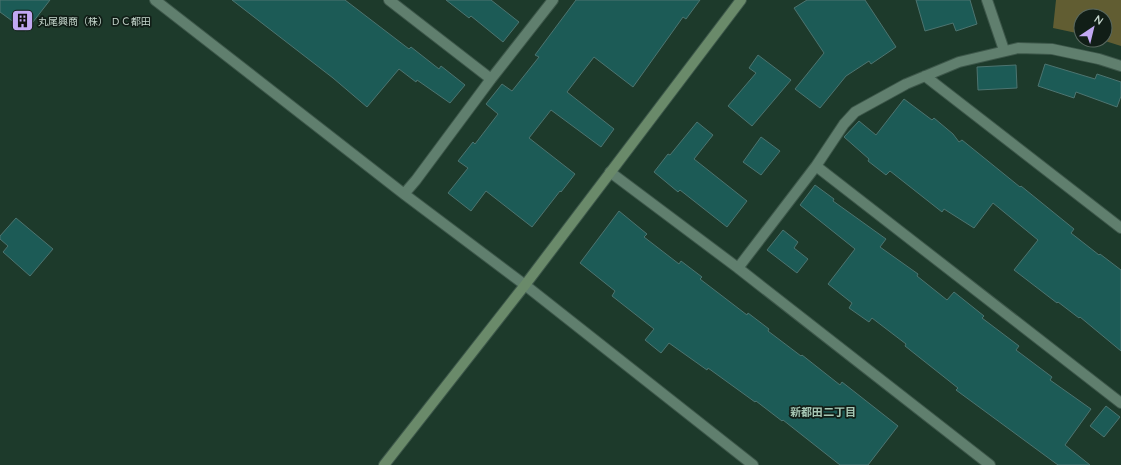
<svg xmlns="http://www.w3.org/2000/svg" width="1121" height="465" viewBox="0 0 1121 465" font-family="Quicksand,'Noto Sans JP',sans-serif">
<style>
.green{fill:#615d32}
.building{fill:#1c5b56;stroke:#4d7470}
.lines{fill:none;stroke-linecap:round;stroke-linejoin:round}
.street-casing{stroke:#3d574a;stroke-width:12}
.secondary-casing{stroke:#3d574a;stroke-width:12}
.street{stroke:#607f6e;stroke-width:10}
.secondary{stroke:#6a8a6a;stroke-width:10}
.labels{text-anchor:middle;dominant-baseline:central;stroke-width:3.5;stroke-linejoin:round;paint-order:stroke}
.poi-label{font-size:10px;fill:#c5d6cc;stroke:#111e17;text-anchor:start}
.neighbourhood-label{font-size:11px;font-weight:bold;fill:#a7c8b5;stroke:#111e17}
</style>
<rect width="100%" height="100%" fill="#1d3a2b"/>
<path class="green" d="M1056 0H1121V46L1102 40H1105V16H1081V34L1053 28Z"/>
<path class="building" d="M0 0H50L26 31 0 12Z
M232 0H345L409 49 411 47 439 69 441 66 465 85 450 103 417 80 416 82 399 69 367 107 333 78Z
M446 0H491L519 22 503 42 471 16 469 18Z
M576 0H700L686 19 683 17 633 87 594 57 567 92 614 129 601 147 551 110 529 138 575 174 561 192 560 191 532 227 486 191 471 211 448 193 468 168 458 161 473 142 475 144 498 114 486 104 502 84 512 91 539 57 535 55Z
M807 0H865L896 47 871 64 869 61 846 76 820 108 795 89 824 53 794 8Z
M916 0H970L977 24 956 31 953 23 925 31Z
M758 55 791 80 752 126 728 106 756 73 749 68Z
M1045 64 1095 79 1097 74 1121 82V96L1117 107 1076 92 1074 98 1038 86Z
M1016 65 1017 88 978 90 977 67Z
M904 99 932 120 934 118 953 134 959 142 962 140 1020 187 1021 186 1074 229 1071 233 1099 255 1100 254 1121 270V351L1080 317 1079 318 1058 302 1057 303 1014 270 1038 240 993 203 974 228 944 209 942 212 890 171 886 175 868 161 869 159 844 137 859 121 876 135Z
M697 122 713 135 694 159 747 201 727 227 680 190 678 192 654 172 668 154 670 155Z
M761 137 780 151 761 175 743 162Z
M815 185 834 199 833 201 886 239 880 247 918 274 917 276 947 300 954 292 984 316 982 318 1019 346 1016 350 1052 377 1050 380 1091 409 1065 445 1090 465H1058L956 390 958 388 905 346 906 344 872 318 869 322 849 308 852 303 828 284 855 249 800 205Z
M619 211 647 234 644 237 679 264 681 261 702 277 700 279 747 315 748 313 769 329 768 331 801 356 802 355 840 385 842 382 898 426 868 465H840L783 420 782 421 756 401 755 402 708 368 707 370 669 343 661 353 645 340 654 329 612 296 615 291 580 263Z
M16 218 53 249 30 276 3 252 8 246 0 239V236Z
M783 230 798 242 794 248 808 259 797 273 767 250Z
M1106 406 1120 417 1104 437 1090 426Z"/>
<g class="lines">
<defs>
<path id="street" d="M155 0 404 194 525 285 753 465
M389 0 491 79
M987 0 1004 50
M1121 66 1099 59 1052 49 1018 48 959 62 906 84 855 112 844 124 816 166 1121 403
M925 76 1121 228
M816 166 738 268 990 465
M610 172 738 268
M404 194 416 180 491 79 553 0"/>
<path id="secondary" d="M384 465 525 285 741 0"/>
</defs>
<use href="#street" class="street-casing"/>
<use href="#secondary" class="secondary-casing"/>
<use href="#street" class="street"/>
<use href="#secondary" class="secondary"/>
</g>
<defs>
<symbol id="building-square" viewBox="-11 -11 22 22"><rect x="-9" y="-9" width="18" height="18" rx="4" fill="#c2a8f3" stroke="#111e17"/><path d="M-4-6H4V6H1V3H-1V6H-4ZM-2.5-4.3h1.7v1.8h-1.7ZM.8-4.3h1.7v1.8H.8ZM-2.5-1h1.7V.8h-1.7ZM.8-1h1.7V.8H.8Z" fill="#111"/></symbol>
</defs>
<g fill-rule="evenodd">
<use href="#building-square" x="10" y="8" width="25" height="25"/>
</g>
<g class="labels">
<g class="poi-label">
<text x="38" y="21">丸尾興商（株） ＤＣ都田</text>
</g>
<g class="neighbourhood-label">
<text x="823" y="412">新都田二丁目</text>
</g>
</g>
<g transform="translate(1093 28) rotate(35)"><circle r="19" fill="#111e17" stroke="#59685f"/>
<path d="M0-3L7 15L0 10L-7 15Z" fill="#c2a8f3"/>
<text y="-6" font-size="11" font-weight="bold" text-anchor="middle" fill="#c5d6cc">N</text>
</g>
</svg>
